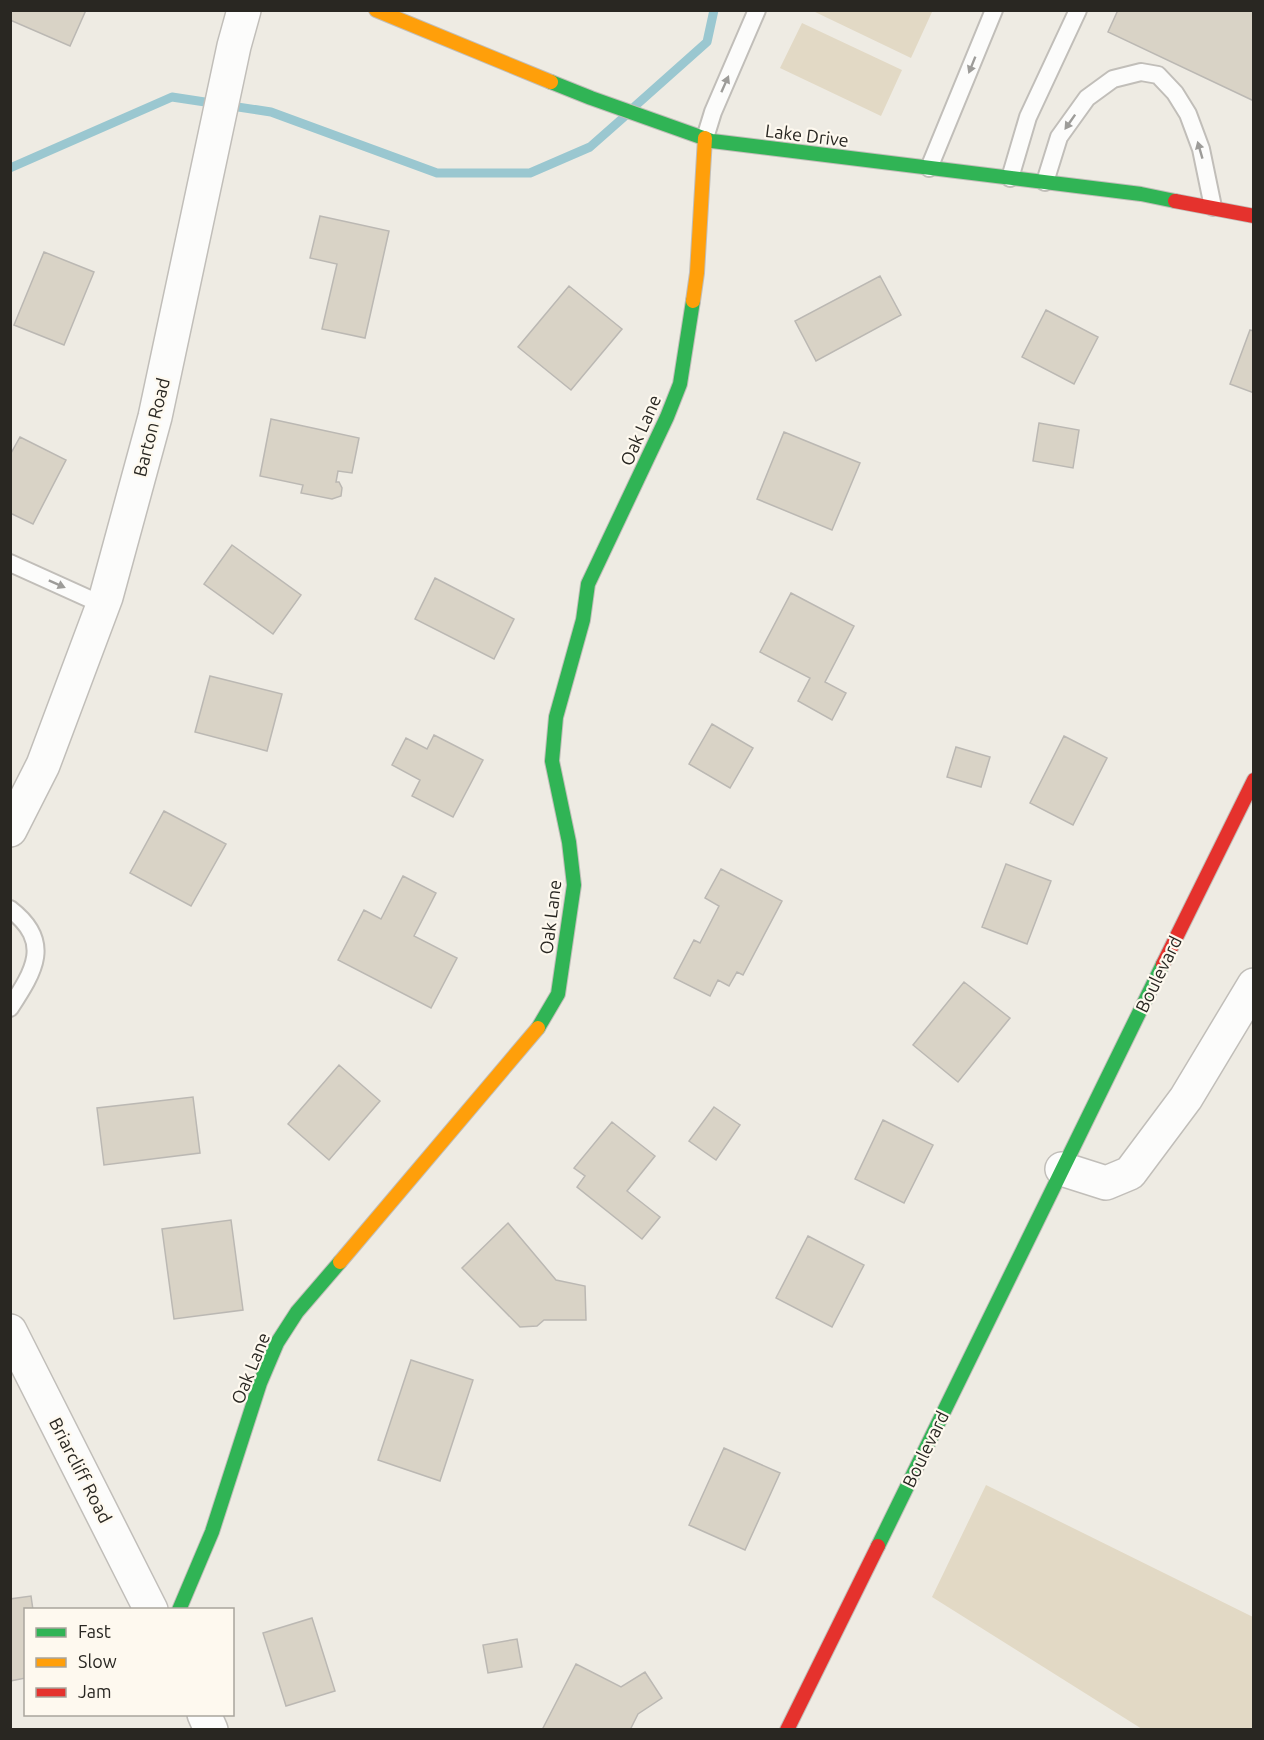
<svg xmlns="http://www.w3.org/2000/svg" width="1264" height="1740" viewBox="0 0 1264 1740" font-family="Ubuntu,sans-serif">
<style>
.green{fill:#e2d9c5}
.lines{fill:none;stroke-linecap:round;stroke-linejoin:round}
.stream{stroke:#9ac7d0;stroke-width:9}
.building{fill:#d9d3c6;stroke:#bbb8b3;stroke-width:1.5}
.lane-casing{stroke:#c1beb9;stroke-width:20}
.street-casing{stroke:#c1beb9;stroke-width:36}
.fast-casing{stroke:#c1beb9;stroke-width:16}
.slow-casing{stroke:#c1beb9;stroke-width:16}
.jam-casing{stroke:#c1beb9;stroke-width:16}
.lane{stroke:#fcfcfb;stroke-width:16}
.street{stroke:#fcfcfb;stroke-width:33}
.fast{stroke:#30b455;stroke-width:14}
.slow{stroke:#ff9f0a;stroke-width:14}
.jam{stroke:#e5322d;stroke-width:14}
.oneway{fill:#9d9c99}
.labels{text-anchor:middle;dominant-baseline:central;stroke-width:4.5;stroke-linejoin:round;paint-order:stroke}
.street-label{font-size:18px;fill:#292722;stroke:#fef9ef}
</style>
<rect width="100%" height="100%" fill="#eeebe3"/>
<path class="green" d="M929 10 932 12 911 58 813 11Z
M802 23 902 70 881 116 780 68Z
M986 1485 1253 1617V1729H1142L932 1597Z"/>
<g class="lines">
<path class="stream" d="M634 107 707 42 714 10
M10 168 172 97 271 112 437 173H530L590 147 624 117"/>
</g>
<path class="building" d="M10 10H86L70 46 10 20Z
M1118 10H1254V101L1108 32Z
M320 216 389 231 365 338 322 329 337 264 310 258Z
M44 252 94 272 64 345 14 325Z
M880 276 901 315 816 361 795 321Z
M569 286 622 329 571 390 518 347Z
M1046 310 1098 337 1074 384 1022 357Z
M1250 330 1254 331V393L1230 384Z
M271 419 359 438 352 473 338 471 336 482H339L342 488 341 496 332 499 301 493 303 485 260 476Z
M1039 423 1079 430 1073 468 1033 461Z
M784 432 860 463 832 530 757 499Z
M20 437 66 460 33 524 10 513V455Z
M232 545 301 595 273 634 204 584Z
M435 578 514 619 494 659 415 619Z
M791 593 854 626 825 682 846 693 832 720 798 701 810 678 760 652Z
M210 676 282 694 267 751 195 732Z
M712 724 753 748 730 788 689 764Z
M434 735 483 760 453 817 412 796 420 780 392 765 406 738 427 749Z
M1064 736 1107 758 1073 825 1030 803Z
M956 747 990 757 981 787 947 777Z
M164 811 226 844 191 906 130 873Z
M1006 864 1051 881 1027 944 982 927Z
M721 869 782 901 743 975 737 972 729 986 718 980 710 996 674 978 694 940 700 943 719 906 705 898Z
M403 876 436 893 414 936 457 958 431 1008 338 960 364 910 381 919Z
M964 982 1010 1018 958 1082 913 1045Z
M339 1065 380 1101 329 1160 288 1124Z
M193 1097 200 1153 104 1165 97 1108Z
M714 1107 740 1125 716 1160 689 1141Z
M883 1120 933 1145 904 1203 855 1179Z
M612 1122 655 1156 627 1191 660 1217 642 1239 577 1187 585 1176 574 1168Z
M231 1220 243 1310 174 1319 162 1229Z
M508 1223 556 1280 585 1286 586 1320H544L537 1326 520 1327 462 1268Z
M808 1236 864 1265 832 1327 776 1298Z
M411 1360 473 1380 440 1481 378 1460Z
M724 1448 780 1473 745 1550 689 1525Z
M31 1596 33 1610H26V1678L10 1681V1599Z
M312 1618 335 1691 286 1706 263 1633Z
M517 1639 522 1667 488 1673 483 1645Z
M576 1664 621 1687 645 1672 662 1698 638 1714 630 1730H542Z"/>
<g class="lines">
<defs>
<path id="lane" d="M705 138 713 112 757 10
M929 168 994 10
M1010 178 1028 117 1078 10
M1045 182 1059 137 1087 98 1113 79 1141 72 1158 75 1175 93 1188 114 1201 149 1213 207
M10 563 103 605
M10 909C53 942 34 971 10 1008"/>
<path id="street" d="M10 830 43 765 106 597 155 417 234 46 244 10
M1062 1169 1106 1183 1130 1173 1186 1098 1254 985
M10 1331 151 1610
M204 1714 211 1730"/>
<path id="fast" d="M551 82 591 98 712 141 1141 194 1175 201
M538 1028 558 994 574 885 569 842 552 761 556 717 583 620 588 584 667 417 680 384 693 301
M878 1546 1163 964
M179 1610 212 1532 260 1383 277 1343 297 1312 340 1262"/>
<path id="slow" d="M376 10 551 82
M693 301 697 273 705 138
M340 1262 538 1028"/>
<path id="jam" d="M1175 201 1254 216
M1163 964 1254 780
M787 1730 878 1546"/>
</defs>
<use href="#lane" class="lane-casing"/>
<use href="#street" class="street-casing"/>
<use href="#fast" class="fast-casing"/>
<use href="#slow" class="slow-casing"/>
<use href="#jam" class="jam-casing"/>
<use href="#lane" class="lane"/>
<use href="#street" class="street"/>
<use href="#fast" class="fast"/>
<use href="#slow" class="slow"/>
<use href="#jam" class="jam"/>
</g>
<defs><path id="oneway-solid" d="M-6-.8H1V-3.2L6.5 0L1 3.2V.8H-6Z" transform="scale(1.5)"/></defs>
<g class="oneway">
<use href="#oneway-solid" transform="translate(972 65) rotate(112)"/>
<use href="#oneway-solid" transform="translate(725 84) rotate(-66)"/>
<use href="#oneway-solid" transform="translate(1070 122) rotate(125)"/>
<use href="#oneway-solid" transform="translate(1200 150) rotate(-106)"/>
<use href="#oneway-solid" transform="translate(57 584) rotate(24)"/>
</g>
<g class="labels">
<g class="street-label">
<text transform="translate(807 135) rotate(7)">Lake Drive</text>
<text transform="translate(151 427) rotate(-76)">Barton Road</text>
<text transform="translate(640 430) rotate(-66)">Oak Lane</text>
<text transform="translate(550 917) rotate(-83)">Oak Lane</text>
<text transform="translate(1158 974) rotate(-64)">Boulevard</text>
<text transform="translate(250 1368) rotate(-68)">Oak Lane</text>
<text transform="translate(925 1449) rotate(-64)">Boulevard</text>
<text transform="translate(81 1470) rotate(63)">Briarcliff Road</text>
</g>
</g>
<rect width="1264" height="1740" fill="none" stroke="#292722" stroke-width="24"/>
<rect x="24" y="1608" width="210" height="108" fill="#fef9ef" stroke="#a9a59d" stroke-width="1.5"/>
<rect x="36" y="1628" width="30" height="9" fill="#30b455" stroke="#a9a59d" stroke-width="1.5"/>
<text x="78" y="1638" font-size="18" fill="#292722">Fast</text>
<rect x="36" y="1658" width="30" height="9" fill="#ff9f0a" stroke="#a9a59d" stroke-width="1.5"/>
<text x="78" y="1668" font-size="18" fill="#292722">Slow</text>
<rect x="36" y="1688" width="30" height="9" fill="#e5322d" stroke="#a9a59d" stroke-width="1.5"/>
<text x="78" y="1698" font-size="18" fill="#292722">Jam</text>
</svg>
